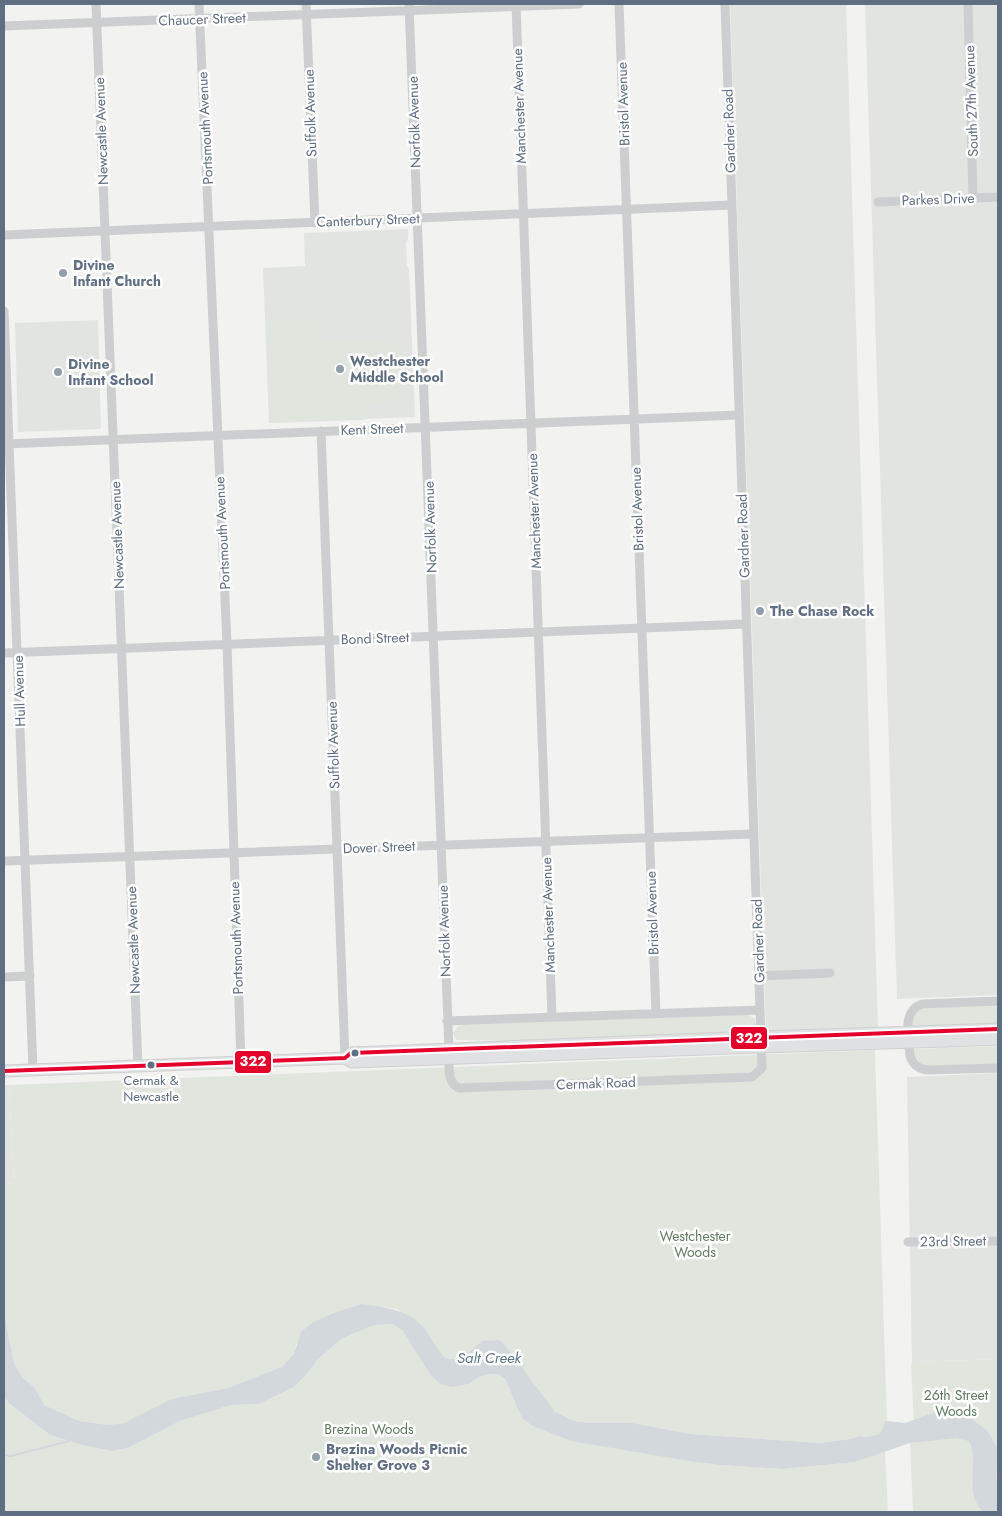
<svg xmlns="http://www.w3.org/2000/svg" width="1002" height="1516" viewBox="0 0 1002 1516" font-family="Jost,sans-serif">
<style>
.built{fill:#e2e4e2}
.green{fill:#e0e6de}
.water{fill:#d2d8dc}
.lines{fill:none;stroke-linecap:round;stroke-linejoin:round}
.stream{stroke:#d2d8dc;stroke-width:2}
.major-casing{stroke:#cfd1d1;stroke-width:13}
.minor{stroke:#cdcecf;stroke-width:9}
.major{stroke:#e0e1e2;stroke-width:11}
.major-bridge-casing{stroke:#cfd1d1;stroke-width:13;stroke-linecap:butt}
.major-bridge{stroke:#e0e1e2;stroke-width:11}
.bus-1-casing{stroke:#fff;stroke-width:8}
.bus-1{stroke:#e4002b;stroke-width:4}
.poi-dot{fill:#939da9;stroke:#fff;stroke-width:2}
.bus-dot{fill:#606e83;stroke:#fff;stroke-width:2}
.labels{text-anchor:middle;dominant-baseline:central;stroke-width:5;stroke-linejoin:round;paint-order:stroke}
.bus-label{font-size:13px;fill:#606e83;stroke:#fff}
.street-label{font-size:14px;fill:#606e83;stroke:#fff}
.poi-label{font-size:14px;font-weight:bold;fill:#606e83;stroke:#fff;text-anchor:start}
.park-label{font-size:14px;fill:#607a5f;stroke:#fff}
.water-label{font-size:15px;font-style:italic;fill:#5f7788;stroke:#fff}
.line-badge{stroke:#fff;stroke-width:2}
.badge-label{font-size:14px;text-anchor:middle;font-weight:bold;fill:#fff}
</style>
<rect width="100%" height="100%" fill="#f2f3f0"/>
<path class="built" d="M730 4H846L878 1027 766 1032Z
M865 4H998V995L897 999Z
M408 229V238L406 243 407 266 409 268 415 417 269 423 263 268 305 266 304 233Z
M98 320 101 429 18 432 15 323Z
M998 1073V1359L912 1362 907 1077Z
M4 1085H9L14 1183 4 1184Z"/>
<path class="green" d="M311 319 315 323 317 337 321 341 395 338 397 339 400 401 363 402V420L269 423 266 321Z
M998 1005V1024L912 1027C912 1018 914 1012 923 1008Z
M746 1014 754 1018 757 1026V1032L507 1041 456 1040 453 1033 458 1026 463 1025Z
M998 1046V1064L923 1066C917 1061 914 1057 913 1049Z
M875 1050 887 1421 884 1422 883 1428 879 1434 867 1437 859 1436 850 1439 820 1443 690 1434 633 1423H590L574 1421 555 1413 506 1346 482 1341C470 1351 462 1360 445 1358L432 1343 427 1331 397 1309 361 1304 336 1312 313 1322 297 1343 294 1354 290 1360 282 1367 275 1371 228 1388 171 1399 124 1423 108 1425 78 1421 44 1405 35 1388 23 1378 14 1363 4 1312V1184L14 1183 9 1085Z
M393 1324 403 1331 414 1348 453 1387 469 1384 477 1378 488 1374H499L506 1380 515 1403 628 1450 720 1465 783 1469 855 1462 885 1451 888 1512H4V1397L10 1404 50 1435 82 1445 112 1451 128 1448 180 1421 231 1405 259 1404 294 1387 307 1374 318 1359 343 1338 374 1325Z
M998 1359V1512H913L910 1443H915L911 1365 912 1362Z"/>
<path class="water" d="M361 1304C385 1307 413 1310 427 1332 434 1343 437 1348 445 1358L455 1359 464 1356 482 1341 499 1340 506 1346 555 1412 574 1421 590 1423H633L690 1434 820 1443 850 1439 859 1436 867 1437 879 1434 883 1428 884 1422 887 1421 905 1423 944 1409 970 1418 987 1430 997 1447 998 1454 996 1478 998 1488V1512H983C962 1489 981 1466 969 1441L956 1438 910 1443 855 1462 783 1469 720 1465 689 1461 571 1441 533 1426 523 1419 515 1403 506 1380 499 1374H488L477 1378 469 1384 453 1387 440 1384 430 1374 403 1331 393 1324 374 1325 343 1338 318 1359 307 1374 294 1387 259 1404 231 1405 180 1421 128 1448 112 1451 82 1445 50 1435 10 1404 4 1397V1312L14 1363 23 1378 35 1388 44 1405 79 1421 108 1425 124 1423 171 1399 228 1388 282 1367 294 1354 301 1332 313 1322 336 1312Z"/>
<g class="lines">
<path class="stream" d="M4 1455 11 1456 69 1441"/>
<defs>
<path id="major" d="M945 1031 998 1029
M946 1041 998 1039
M345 1058 351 1053 730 1038
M4 1071 345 1058 352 1062 731 1048"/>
</defs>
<use href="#major" class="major-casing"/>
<path class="minor" d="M96 4 138 1067
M199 4 227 644 241 1062
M306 4 315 223
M409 4 449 1050
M516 4 552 1017
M619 4 656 1014
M968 4 973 198
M4 26 579 4
M878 202 998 197
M4 235 732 205
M4 311 33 1070
M321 431 345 1058
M5 444 739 415
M4 653 746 624
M4 861 754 834
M759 976 830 973
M4 977 30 976
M998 1001 922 1004C901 1011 909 1039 910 1056 913 1065 918 1069 928 1070L998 1068
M447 1021 760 1010
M449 1059C449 1071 448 1083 459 1088L752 1077 762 1068 725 4
M908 1242 998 1241"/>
<use href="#major" class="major"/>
<defs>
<path id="major-bridge" d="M730 1038 945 1031
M731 1048 946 1041"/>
</defs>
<use href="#major-bridge" class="major-bridge-casing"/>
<use href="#major-bridge" class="major-bridge"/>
<defs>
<path id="bus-1" d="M4 1071 345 1058 351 1053 998 1029"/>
</defs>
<use href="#bus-1" class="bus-1-casing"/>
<use href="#bus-1" class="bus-1"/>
</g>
<g class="poi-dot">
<circle cx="63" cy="273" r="5"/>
<circle cx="340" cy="369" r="5"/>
<circle cx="58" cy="372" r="5"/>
<circle cx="760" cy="611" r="5"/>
<circle cx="316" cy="1457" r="5"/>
</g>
<g class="bus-dot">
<circle cx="355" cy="1053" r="4.5"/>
<circle cx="151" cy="1065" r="4.5"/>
</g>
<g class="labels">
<g class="bus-label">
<text x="151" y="1080">Cermak &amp;<tspan x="151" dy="16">Newcastle</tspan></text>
</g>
<g class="street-label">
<text transform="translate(202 19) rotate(-2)">Chaucer Street</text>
<text transform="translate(971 101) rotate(-92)">South 27th Avenue</text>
<text transform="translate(623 104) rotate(-92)">Bristol Avenue</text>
<text transform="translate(519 106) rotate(-92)">Manchester Avenue</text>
<text transform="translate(310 113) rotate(-92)">Suffolk Avenue</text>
<text transform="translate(414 122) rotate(-92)">Norfolk Avenue</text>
<text transform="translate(205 128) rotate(-93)">Portsmouth Avenue</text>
<text transform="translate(101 131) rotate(-92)">Newcastle Avenue</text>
<text transform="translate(729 131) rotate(-92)">Gardner Road</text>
<text transform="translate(938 199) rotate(-2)">Parkes Drive</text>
<text transform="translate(368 220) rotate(-2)">Canterbury Street</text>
<text transform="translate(372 429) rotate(-2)">Kent Street</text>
<text transform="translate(637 509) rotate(-92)">Bristol Avenue</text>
<text transform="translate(534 511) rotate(-92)">Manchester Avenue</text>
<text transform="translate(430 527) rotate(-92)">Norfolk Avenue</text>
<text transform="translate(222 533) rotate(-93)">Portsmouth Avenue</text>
<text transform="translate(117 535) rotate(-92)">Newcastle Avenue</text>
<text transform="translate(743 536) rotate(-92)">Gardner Road</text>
<text transform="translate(375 638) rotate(-2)">Bond Street</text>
<text transform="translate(19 691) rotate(-92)">Hull Avenue</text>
<text transform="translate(333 745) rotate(-92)">Suffolk Avenue</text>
<text transform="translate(379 847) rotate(-2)">Dover Street</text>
<text transform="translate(652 913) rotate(-92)">Bristol Avenue</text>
<text transform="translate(548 915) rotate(-92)">Manchester Avenue</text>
<text transform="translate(444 931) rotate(-92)">Norfolk Avenue</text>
<text transform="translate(236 938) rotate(-92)">Portsmouth Avenue</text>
<text transform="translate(133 940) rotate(-92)">Newcastle Avenue</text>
<text transform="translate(758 941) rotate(-92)">Gardner Road</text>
<text transform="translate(596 1083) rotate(-2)">Cermak Road</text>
<text transform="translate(953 1241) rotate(-1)">23rd Street</text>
</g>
<g class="poi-label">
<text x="73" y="265">Divine<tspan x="73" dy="16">Infant Church</tspan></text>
<text x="350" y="361">Westchester<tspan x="350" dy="16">Middle School</tspan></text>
<text x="68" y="364">Divine<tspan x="68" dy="16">Infant School</tspan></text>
<text x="770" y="611">The Chase Rock</text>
<text x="326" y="1449">Brezina Woods Picnic<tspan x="326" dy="16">Shelter Grove 3</tspan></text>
</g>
<g class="park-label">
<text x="695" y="1236">Westchester<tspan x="695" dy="16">Woods</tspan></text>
<text x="956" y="1395">26th Street<tspan x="956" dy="16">Woods</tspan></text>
<text x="369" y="1429">Brezina Woods</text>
</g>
<g class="water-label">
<text x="489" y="1358">Salt Creek</text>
</g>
</g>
<g class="line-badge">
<rect x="730" y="1026" width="38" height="24" rx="5" fill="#e4002b"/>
<rect x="234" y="1050" width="38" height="24" rx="5" fill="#e4002b"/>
</g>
<g class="badge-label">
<text x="749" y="1043">322</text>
<text x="253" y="1066">322</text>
</g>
<rect width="1002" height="1516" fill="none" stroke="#606e83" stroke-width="10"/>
</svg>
